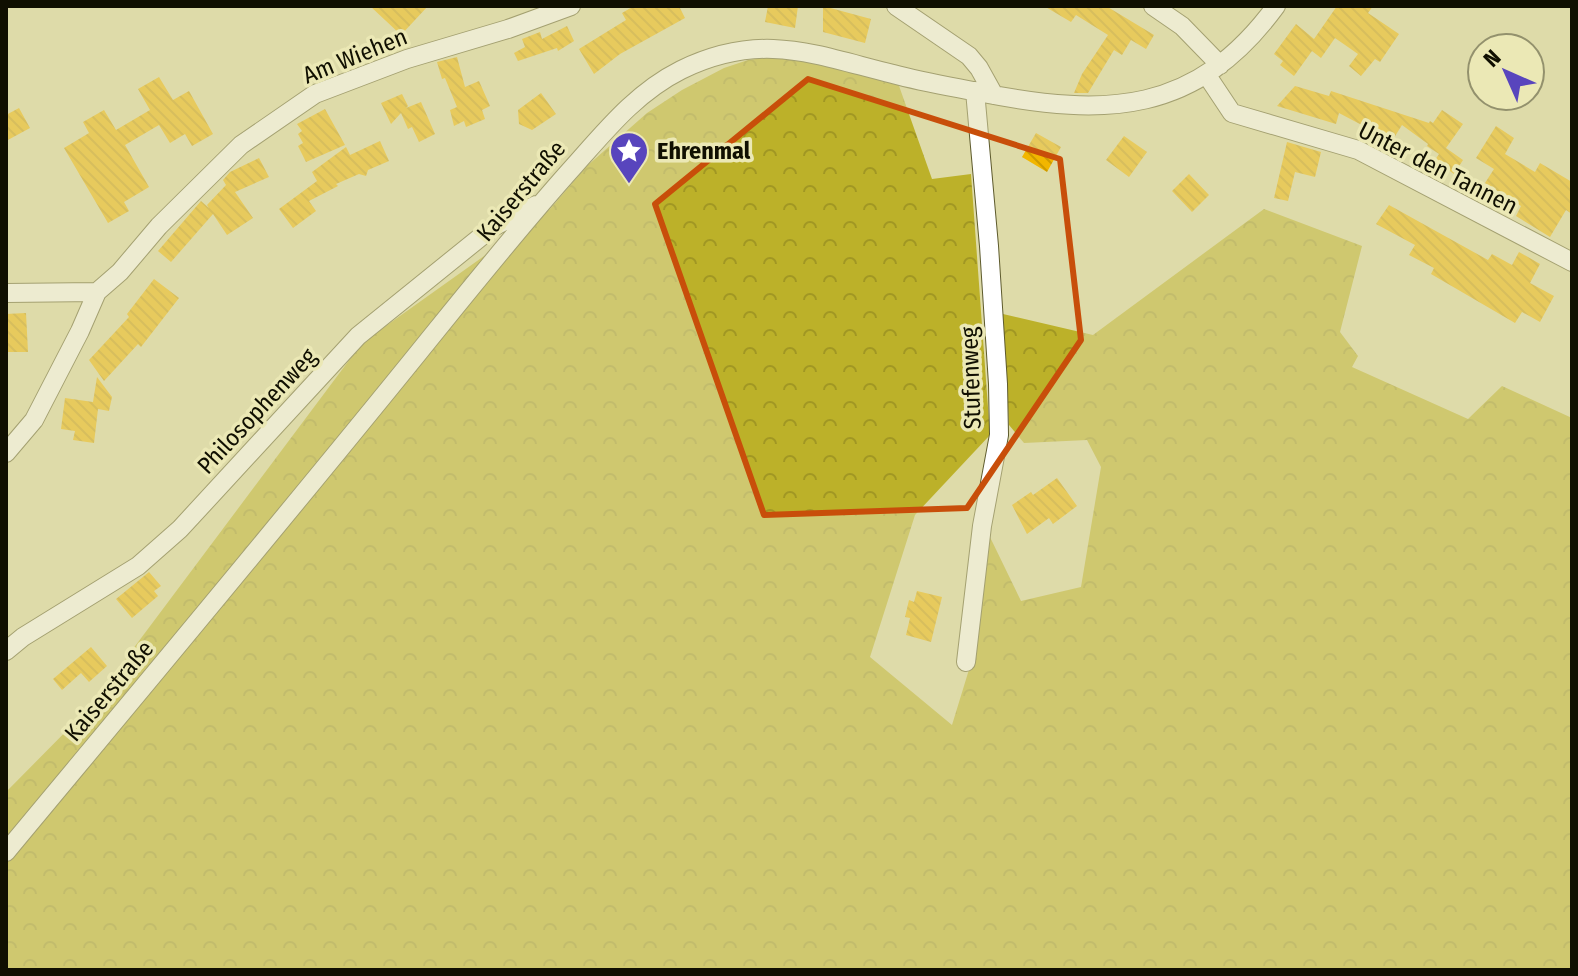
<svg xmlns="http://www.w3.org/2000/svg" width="1578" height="976" viewBox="0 0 1578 976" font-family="'Fira Sans Condensed',sans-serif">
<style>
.forest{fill:url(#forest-crowns)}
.building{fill:url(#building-back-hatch)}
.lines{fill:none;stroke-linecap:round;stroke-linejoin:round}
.street-casing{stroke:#5e5b2d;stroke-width:20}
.street{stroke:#fff;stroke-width:18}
.marked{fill:none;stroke:#c84e0a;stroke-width:6;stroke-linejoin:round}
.labels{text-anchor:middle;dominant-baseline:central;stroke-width:7;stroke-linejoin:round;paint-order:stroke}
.street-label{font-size:24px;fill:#100f01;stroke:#ebe8b5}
.poi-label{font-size:24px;font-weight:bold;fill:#100f01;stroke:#ebe8b5;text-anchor:start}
</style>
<defs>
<pattern id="forest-crowns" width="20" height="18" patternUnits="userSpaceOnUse" patternTransform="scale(2)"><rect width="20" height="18" fill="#bcb129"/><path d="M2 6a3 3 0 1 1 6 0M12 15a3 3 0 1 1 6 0" fill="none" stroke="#a19723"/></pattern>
<pattern id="building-back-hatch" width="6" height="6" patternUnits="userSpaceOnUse" patternTransform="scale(2)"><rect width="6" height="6" fill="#f2b600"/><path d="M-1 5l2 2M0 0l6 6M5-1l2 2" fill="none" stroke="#ce9b00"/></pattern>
</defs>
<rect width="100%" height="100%" fill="#dedba9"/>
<path class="forest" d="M771 57 793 59 898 83 932 179 971 174 990 435 915 515 870 657 952 725 971 663 988 533 1021 601 1081 587 1101 467 1087 440 1024 443 1009 425 1003 314 1093 335 1264 209 1362 246 1340 332 1358 356 1352 367 1468 419 1502 386 1572 418V970H6V792L88 709 362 343 550 209 587 166 647 113 682 90 724 68 748 60Z"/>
<path class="building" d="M370 6H428L401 35Z
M634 6H679L685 18 620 54 594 74 579 49 626 20 622 13Z
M768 6H798L795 28 765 22Z
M823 6 871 19 865 43 823 32Z
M1044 6H1106L1154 35 1146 49 1131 40 1122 55 1114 50 1088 93H1074L1082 74 1108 35 1076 15 1071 22Z
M1337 6H1373L1368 13 1399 34 1380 62 1375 59 1361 76 1349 66 1358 54 1335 38 1321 58 1312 51 1294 76 1280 65 1283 61 1274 54 1296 24 1314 39Z
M567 26 574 41 558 51 557 48 518 61 514 53 525 47 522 39 540 32 542 39Z
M457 57 465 87 479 81 490 106 482 110 485 119 466 127 464 121 454 126 450 110 457 107 445 78 442 79 437 62Z
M159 77 173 100 189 91 213 134 192 146 185 134 170 143 159 125 125 145 149 187 124 202 129 211 108 223 64 148 89 133 83 122 104 110 116 130 150 110 138 89Z
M1295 86 1329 96 1331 91 1429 123 1430 121 1433 123 1442 110 1463 124 1446 148 1463 160 1454 174 1435 160 1439 154 1427 146 1428 144 1402 125 1392 141 1339 113 1336 124 1277 106Z
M541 93 556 114 532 130 519 124 518 110Z
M402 94 408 106 406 108 421 102 435 134 419 142 412 127 408 129 401 113 391 124 381 103Z
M19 108 30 128 6 141V115Z
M325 109 345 145 306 162 298 146 303 143 298 134 302 131 297 124Z
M1496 126 1514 138 1505 154 1535 172 1540 163 1572 182V214L1566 210 1550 237 1516 216 1521 206 1485 183 1494 169 1476 158Z
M1036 133 1061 147 1047 172 1022 157Z
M1124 136 1147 152 1129 177 1106 160Z
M380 141 389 161 368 170 366 176 359 174 336 184 338 186 309 201 316 211 293 228 279 209 317 181 312 172 346 147 350 155Z
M1287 142 1321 152 1315 177 1295 172 1288 201 1274 198Z
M259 158 269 177 235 192 253 218 227 235 213 214 171 262 158 251 201 201 209 208 207 205 226 185 223 180 230 172Z
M1189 174 1209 195 1192 212 1172 191Z
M1389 205 1488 260 1492 254 1512 265 1519 252 1540 264 1530 283 1554 296 1540 322 1522 312 1515 323 1431 274 1434 268 1409 255 1415 245 1376 224Z
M154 279 179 298 141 347 138 344 104 381 89 360 129 317 127 314Z
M26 313 28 352H8L6 314Z
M97 377 112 397 109 411 98 409 94 443 73 440 75 431 61 429 65 398 93 402Z
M1057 478 1077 506 1053 524 1049 518 1027 534 1012 505 1031 492 1033 495Z
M149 572 161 586 154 591 158 596 132 618 116 599Z
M917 591 942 597 931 642 906 635 910 618 905 617 909 600 914 602Z
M91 647 107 666 89 682 81 673 62 690 53 679Z"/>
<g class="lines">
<defs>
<path id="street" d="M896 6 969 56 979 68 994 95
M1153 6 1182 26 1220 65
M1206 74 1232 113 1358 150 1572 262
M6 293 97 292 120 272 159 226 241 145 315 94 407 59 508 29 571 6
M6 453 34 420 80 331 97 292
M6 651 23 637 138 566 180 529 358 336 493 227 536 205
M966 662 982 526 999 435 998 384 989 246 975 91
M6 852C144 686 283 520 419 352 470 289 521 225 575 165 607 129 637 92 681 70 761 31 812 54 893 74 922 82 953 87 983 93 1106 117 1196 115 1276 6"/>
</defs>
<use href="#street" class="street-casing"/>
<use href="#street" class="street"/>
</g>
<path d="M0 0H1578V976H0ZM808 79 1060 159 1081 340 967 508 764 515 655 204Z" fill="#dedba9" fill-opacity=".55" fill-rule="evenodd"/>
<path class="marked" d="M808 79 1060 159 1081 340 967 508 764 515 655 204Z"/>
<defs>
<symbol id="sight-pin" viewBox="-11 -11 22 30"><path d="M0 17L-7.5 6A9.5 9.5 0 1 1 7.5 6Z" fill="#5845bd" stroke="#ebe8b5"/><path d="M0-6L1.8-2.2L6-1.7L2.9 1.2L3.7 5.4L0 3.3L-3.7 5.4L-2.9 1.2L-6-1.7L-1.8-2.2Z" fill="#fff"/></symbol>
</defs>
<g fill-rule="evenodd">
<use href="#sight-pin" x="607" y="129" width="44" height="60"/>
</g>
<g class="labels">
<g class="street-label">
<text transform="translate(355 56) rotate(-22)">Am Wiehen</text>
<text transform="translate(1438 168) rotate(27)">Unter den Tannen</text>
<text transform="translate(521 191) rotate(-50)">Kaiserstraße</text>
<text transform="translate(971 378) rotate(-92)">Stufenweg</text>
<text transform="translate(257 411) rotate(-47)">Philosophenweg</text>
<text transform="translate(109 691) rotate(-50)">Kaiserstraße</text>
</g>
<g class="poi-label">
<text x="657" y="151">Ehrenmal</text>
</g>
</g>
<rect width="1578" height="976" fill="none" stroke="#100f01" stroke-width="16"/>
<g transform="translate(1506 72) rotate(315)"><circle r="38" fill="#ebe8b5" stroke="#93916d" stroke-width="2"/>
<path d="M0-6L14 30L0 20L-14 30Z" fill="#5845bd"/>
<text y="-12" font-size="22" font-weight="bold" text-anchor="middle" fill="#100f01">N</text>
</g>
</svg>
